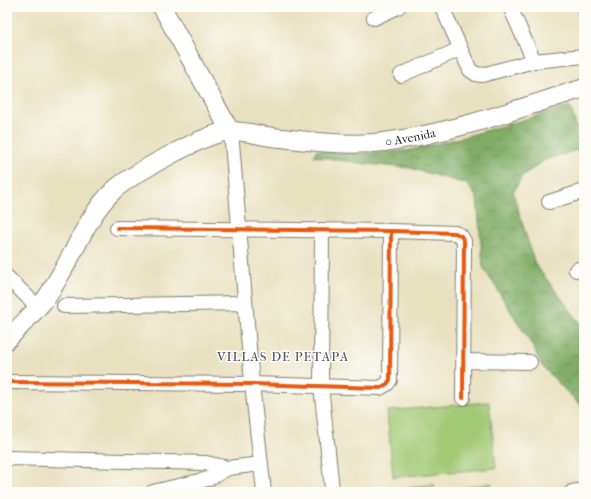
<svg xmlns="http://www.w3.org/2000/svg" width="591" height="499" viewBox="0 0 591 499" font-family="'IM FELL French Canon',serif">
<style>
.grass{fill:#a2c974;stroke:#5f7248}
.forest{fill:url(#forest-crowns);stroke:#4e6441}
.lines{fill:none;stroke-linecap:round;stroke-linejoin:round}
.minor-casing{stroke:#827e6e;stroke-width:16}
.major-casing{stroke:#827e6e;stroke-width:20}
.minor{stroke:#fff;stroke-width:14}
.major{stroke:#fff;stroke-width:18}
.cycleway-casing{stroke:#fdfcf7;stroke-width:6}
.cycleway{stroke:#e8590c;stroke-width:4}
.labels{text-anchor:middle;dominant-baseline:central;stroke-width:3;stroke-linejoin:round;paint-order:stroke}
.street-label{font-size:12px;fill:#1c1c1c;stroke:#fdfcf7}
.neighbourhood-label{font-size:13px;letter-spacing:1px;fill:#555267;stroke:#fdfcf7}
</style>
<defs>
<pattern id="forest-crowns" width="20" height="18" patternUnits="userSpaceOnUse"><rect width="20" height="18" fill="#81ad66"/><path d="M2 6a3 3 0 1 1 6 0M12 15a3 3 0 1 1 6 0" fill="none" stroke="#698c53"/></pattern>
</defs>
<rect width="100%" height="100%" fill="#fdfcf7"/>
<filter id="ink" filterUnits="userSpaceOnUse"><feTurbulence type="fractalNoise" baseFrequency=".025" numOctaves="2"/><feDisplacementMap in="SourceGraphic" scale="8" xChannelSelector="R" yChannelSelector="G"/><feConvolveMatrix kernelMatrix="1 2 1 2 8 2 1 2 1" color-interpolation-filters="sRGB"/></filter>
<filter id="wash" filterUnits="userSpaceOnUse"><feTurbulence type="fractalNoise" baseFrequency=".012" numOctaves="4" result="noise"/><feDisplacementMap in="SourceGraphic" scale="16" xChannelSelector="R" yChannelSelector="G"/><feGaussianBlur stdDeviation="0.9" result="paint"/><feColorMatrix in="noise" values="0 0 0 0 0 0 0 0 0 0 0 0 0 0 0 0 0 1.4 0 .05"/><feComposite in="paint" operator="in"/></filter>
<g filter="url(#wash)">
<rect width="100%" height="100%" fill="#e8e1bf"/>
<path class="grass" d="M489 402 496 468 393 477 387 411Z
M491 483 492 492H439Z
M434 484 435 492H390V491Z"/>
<path class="forest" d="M570 106 583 148 545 160 522 176 513 193 535 264 584 328V406L578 403 542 366 532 345 483 267 477 198 467 184 410 168 366 164 314 156 316 150 350 154 407 151 464 137Z"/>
</g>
<g filter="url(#ink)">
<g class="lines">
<defs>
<path id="minor" d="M442 7 470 70 476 74 482 75 534 61 584 56
M510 7 534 61
M583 7 584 10
M374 18 398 7
M401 75 460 49
M230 131 232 143 252 384 264 492
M549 202 584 191
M117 228 391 231 455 233 461 236 464 241 463 398
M322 230 321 386 332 489
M576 270 584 267
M7 277 38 307
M64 306 245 303
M464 361 530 362
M7 382 252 384 380 388 387 384 390 380 391 231
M7 458 206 463 228 468 261 464
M153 492 208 479 228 468
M572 492 584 490"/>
<g id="major">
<path d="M162 7 230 131"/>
<path id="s1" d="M7 340C20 326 35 312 47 297 51 291 55 284 59 277 77 248 88 215 113 191 130 175 209 131 231 131 248 131 265 137 282 138 314 142 351 146 384 142 452 133 518 109 584 88"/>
</g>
</defs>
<use href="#minor" class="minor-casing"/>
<use href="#major" class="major-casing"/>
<use href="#minor" class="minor"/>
<use href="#major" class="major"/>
<defs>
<path id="cycleway" d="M117 228 391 231 455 233 461 236 464 241 463 398
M7 382 252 384 380 388 387 384 390 380 391 231"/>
</defs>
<use href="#cycleway" class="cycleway-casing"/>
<use href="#cycleway" class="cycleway"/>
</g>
</g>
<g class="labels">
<g class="street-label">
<text stroke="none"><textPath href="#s1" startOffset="498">0 Avenida</textPath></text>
</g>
<g class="neighbourhood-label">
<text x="283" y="356">VILLAS DE PETAPA</text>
</g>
</g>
<rect width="591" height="499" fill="none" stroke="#fdfcf7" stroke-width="24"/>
</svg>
